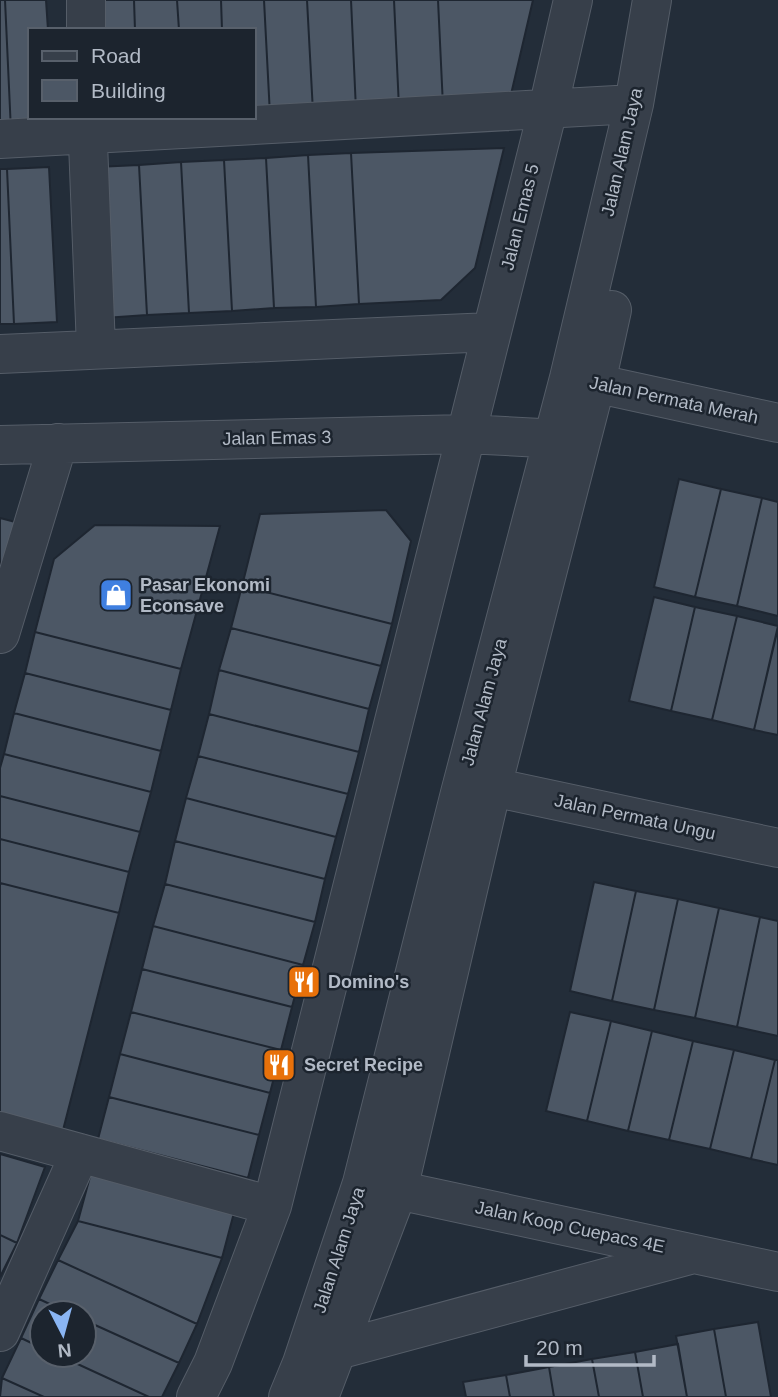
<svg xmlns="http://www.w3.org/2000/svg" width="778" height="1397" viewBox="0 0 778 1397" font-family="Arial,sans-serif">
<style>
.building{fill:#4c5765;stroke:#1e2631;stroke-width:2}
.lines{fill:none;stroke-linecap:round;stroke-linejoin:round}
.minor-casing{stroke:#555d68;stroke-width:40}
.minor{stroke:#373f4a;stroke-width:38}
.labels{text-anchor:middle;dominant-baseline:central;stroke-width:5;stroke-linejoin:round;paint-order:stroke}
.street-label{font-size:18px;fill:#b2bac6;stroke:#1c242e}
.poi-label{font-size:18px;font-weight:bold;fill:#b2bac6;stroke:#1c242e;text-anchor:start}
</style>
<rect width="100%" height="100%" fill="#232d39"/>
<path class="building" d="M0 0H5L11 131H0Z
M5 0H46L48 30H30V117H53L11 131Z
M90 0H134L135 30H92Z
M134 0H177L179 30H135Z
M177 0H221L222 30H179Z
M221 0H264L270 115H254V30H222Z
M264 0H307L313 112 270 115Z
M307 0H351L356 110 313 112Z
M351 0H394L399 108 356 110Z
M394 0H438L443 106 399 108Z
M438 0H533L509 103 443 106Z
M504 148 475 268 441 300 359 304 351 153Z
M351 153 359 304 316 307 308 155Z
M308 155 316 307 274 308 266 158Z
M266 158 274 308 232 311 224 160Z
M224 160 232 311 189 313 181 162Z
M181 162 189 313 147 315 139 165Z
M139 165 147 315 104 318 96 167Z
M49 167 57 322 14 324 7 169Z
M0 169H7L14 324H0Z
M679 479 721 489 695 597 654 587Z
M721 489 762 498 737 606 695 597Z
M762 498 778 502V616L737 606Z
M386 510 411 541 392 624 242 586 260 514Z
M0 518 19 523 0 591Z
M95 525 220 526 181 669 35 632 54 559Z
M242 586 392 624 381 666 231 628Z
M654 597 695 607 671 711 629 701Z
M695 607 737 616 712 720 671 711Z
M737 616 778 626 754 730 712 720Z
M231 628 381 666 369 709 219 670Z
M778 628V735L754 730Z
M35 632 181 669 171 710 25 673Z
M219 670 369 709 359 752 209 714Z
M25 673 171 710 161 751 14 713Z
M14 713 161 751 151 792 4 754Z
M209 714 359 752 348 794 198 756Z
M4 754 151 792 140 832 0 796V768Z
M198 756 348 794 336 837 186 798Z
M0 796 140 832 129 872 0 839Z
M186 798 336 837 325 879 175 841Z
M0 839 129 872 119 913 0 883Z
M175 841 325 879 315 922 165 884Z
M594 882 636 891 612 1001 570 991Z
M0 883 119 913 62 1134 0 1118Z
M165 884 315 922 303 965 153 926Z
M636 891 678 899 654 1010 612 1001Z
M678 899 719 908 695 1018 654 1010Z
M719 908 760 917 737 1027 695 1018Z
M760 917 778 921V1036L737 1027Z
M153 926 303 965 292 1007 142 969Z
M142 969 292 1007 281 1050 131 1012Z
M131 1012 281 1050 270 1093 120 1054Z
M570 1012 611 1021 587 1121 546 1111Z
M611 1021 652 1031 628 1131 587 1121Z
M652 1031 693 1041 669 1140 628 1131Z
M693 1041 734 1050 710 1149 669 1140Z
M734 1050 775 1060 751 1159 710 1149Z
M120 1054 270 1093 259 1135 109 1097Z
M775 1060H778V1165L751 1159Z
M109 1097 259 1135 248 1178 98 1139Z
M0 1154 45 1167 17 1243 0 1235Z
M91 1173 235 1209 222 1258 78 1221Z
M78 1221 222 1258 197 1324 58 1260Z
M0 1235 17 1243 0 1277Z
M58 1260 197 1324 179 1363 84 1320V1313H69L39 1299Z
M39 1299 69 1313H42V1348L21 1338Z
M84 1320 179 1363 162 1397H149L58 1355H84Z
M758 1322 771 1397H726L714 1329Z
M714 1329 726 1397H687L676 1336Z
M21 1338 42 1348V1355H58L149 1397H44L2 1378Z
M678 1344 687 1397H643L635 1352Z
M635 1352 643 1397H599L592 1359Z
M592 1359 599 1397H554L549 1367Z
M549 1367 554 1397H510L506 1375Z
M506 1375 510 1397H466L463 1382Z
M2 1378 44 1397H0Z"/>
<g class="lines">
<defs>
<path id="minor" d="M86 0V30
M87 117 96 348
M0 139 634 104
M0 354 491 332
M571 378 778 423
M0 445 466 434 579 440
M0 634 58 443
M492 787 778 848
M0 1131 272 1206
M374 1185 778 1272
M0 1332 80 1153
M338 1350 690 1255
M196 1397 213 1363 272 1206 548 109 573 0
M288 1397 302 1363 362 1183 460 793 569 378 634 104 652 0
M319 1397 398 1190 492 787 596 383 612 310"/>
</defs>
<use href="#minor" class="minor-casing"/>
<use href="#minor" class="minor"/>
</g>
<defs>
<symbol id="shop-square" viewBox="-11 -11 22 22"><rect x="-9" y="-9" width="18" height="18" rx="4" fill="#3f7fe0" stroke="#1c242e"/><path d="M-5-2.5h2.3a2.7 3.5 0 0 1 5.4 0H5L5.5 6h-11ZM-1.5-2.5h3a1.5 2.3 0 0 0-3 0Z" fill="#fff"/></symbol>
<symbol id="restaurant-square" viewBox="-11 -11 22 22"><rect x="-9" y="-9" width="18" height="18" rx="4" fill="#e8710a" stroke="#1c242e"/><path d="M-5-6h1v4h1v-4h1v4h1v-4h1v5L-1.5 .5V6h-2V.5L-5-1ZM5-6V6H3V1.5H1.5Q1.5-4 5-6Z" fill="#fff"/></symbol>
</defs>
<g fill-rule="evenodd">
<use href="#shop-square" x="97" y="576" width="38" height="38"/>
<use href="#restaurant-square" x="285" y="963" width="38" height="38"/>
<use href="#restaurant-square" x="260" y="1046" width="38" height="38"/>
</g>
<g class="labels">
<g class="street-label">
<text transform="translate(622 152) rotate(-77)">Jalan Alam Jaya</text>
<text transform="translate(520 217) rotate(-76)">Jalan Emas 5</text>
<text transform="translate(674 400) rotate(12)">Jalan Permata Merah</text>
<text transform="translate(277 438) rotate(-1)">Jalan Emas 3</text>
<text transform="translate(484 702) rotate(-75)">Jalan Alam Jaya</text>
<text transform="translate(635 817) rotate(12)">Jalan Permata Ungu</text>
<text transform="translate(570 1227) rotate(12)">Jalan Koop Cuepacs 4E</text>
<text transform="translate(339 1250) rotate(-72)">Jalan Alam Jaya</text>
</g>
<g class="poi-label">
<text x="140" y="585">Pasar Ekonomi<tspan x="140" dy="21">Econsave</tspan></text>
<text x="328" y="982">Domino's</text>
<text x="304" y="1065">Secret Recipe</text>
</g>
</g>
<rect x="28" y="28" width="228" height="91" fill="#1c242e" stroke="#58606b" stroke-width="2"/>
<rect x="42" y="51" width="35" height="10" fill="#373f4a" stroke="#58606b" stroke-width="2"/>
<text x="91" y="63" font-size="21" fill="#b2bac6">Road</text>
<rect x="42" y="80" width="35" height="21" fill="#4c5765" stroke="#58606b" stroke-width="2"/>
<text x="91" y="98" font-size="21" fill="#b2bac6">Building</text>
<g transform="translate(63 1334) rotate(174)"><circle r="33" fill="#1c242e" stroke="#58606b" stroke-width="2"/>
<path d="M0-5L12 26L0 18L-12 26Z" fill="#8ab5f3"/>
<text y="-10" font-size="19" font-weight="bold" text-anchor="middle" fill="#b2bac6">N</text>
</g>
<path d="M526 1355v10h128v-10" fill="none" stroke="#b2bac6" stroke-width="3.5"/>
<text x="536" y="1355" font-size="21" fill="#b2bac6" stroke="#1c242e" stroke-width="5" paint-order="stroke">20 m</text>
</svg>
